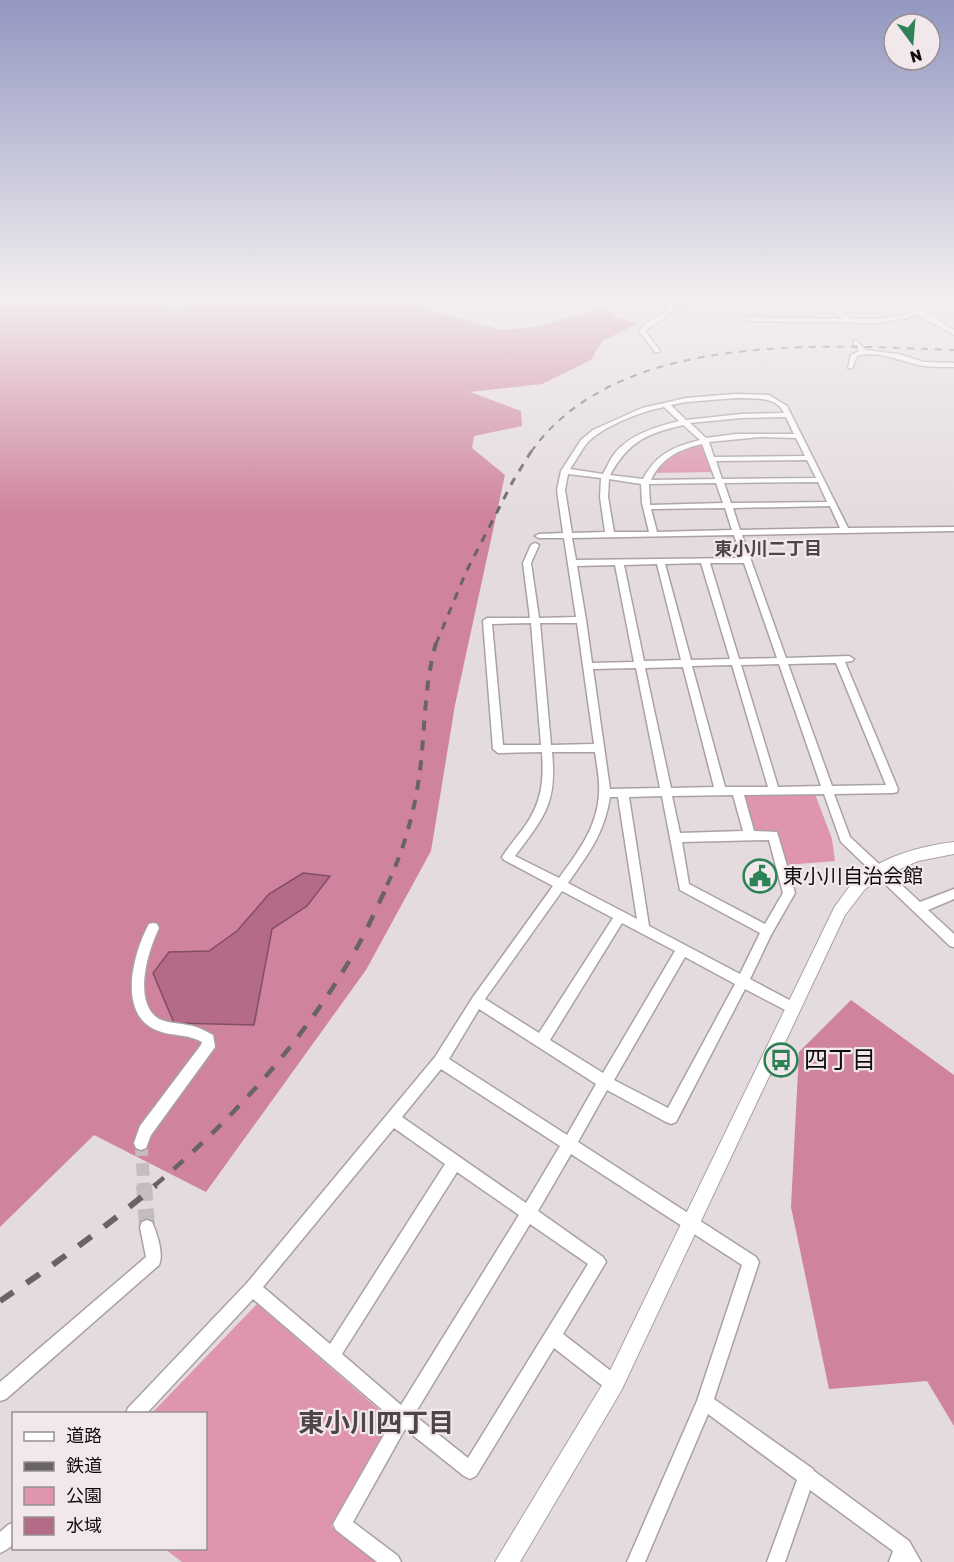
<svg xmlns="http://www.w3.org/2000/svg" width="954" height="1562" viewBox="0 0 954 1562" font-family="Rubik,'Noto Sans JP',sans-serif">
<style>
.green{fill:#df95b0}
.forest{fill:#cf839f}
.water{fill:#b46b87;stroke:#824e62;stroke-width:1.5}
.lines{fill:none;stroke-linecap:round;stroke-linejoin:round}
.minor-tunnel-far1{stroke:#c4bcbf;stroke-width:13;stroke-dasharray:13 7;stroke-linecap:butt}
.minor-tunnel{stroke:#c4bcbf;stroke-width:16;stroke-dasharray:16 8;stroke-linecap:butt}
.minor-casing{stroke:#aaa1a4;stroke-width:3}
.tertiary-casing{stroke:#aaa1a4;stroke-width:2}
.minor{fill:#fff;fill-rule:evenodd}
.tertiary{fill:#fff;fill-rule:evenodd}
.rail-far4{stroke:#696365;stroke-width:2;stroke-dasharray:7 7;stroke-linecap:butt}
.rail-far3{stroke:#696365;stroke-width:3;stroke-dasharray:8 8;stroke-linecap:butt}
.rail-far2{stroke:#696365;stroke-width:4;stroke-dasharray:10 10;stroke-linecap:butt}
.rail-far1{stroke:#696365;stroke-width:4.5;stroke-dasharray:13 13;stroke-linecap:butt}
.rail{stroke:#696365;stroke-width:6;stroke-dasharray:16 16;stroke-linecap:butt}
.labels{text-anchor:middle;dominant-baseline:central;stroke-width:4.5;stroke-linejoin:round;paint-order:stroke}
.far-neighbourhood-label{font-size:18px;font-weight:bold;fill:#4d4548;stroke:#f2e8eb}
.poi-label{font-size:20px;fill:#0f0c0d;stroke:#f2e8eb;text-anchor:start}
.near-poi-label{font-size:24px;fill:#0f0c0d;stroke:#f2e8eb;text-anchor:start}
.near-neighbourhood-label{font-size:26px;font-weight:bold;fill:#4d4548;stroke:#f2e8eb}
</style>
<rect width="100%" height="100%" fill="#e4dbde"/>
<path class="green" d="M700 445H703L712 472 655 473C664 456 682 450 700 445Z
M743 794H815L832 839 835 861 785 865 776 832H753Z
M257 1304 392 1421 331 1526 376 1562H182L165 1549 206 1548V1414H151Z"/>
<path class="forest" d="M0 297H154L177 308 191 297H404L439 313 502 330 533 327 602 309 615 316 637 324 602 341 591 360 542 384 470 392 521 411 522 426 474 436 472 448 505 475 455 705 431 851 366 970 206 1192 94 1135 0 1227Z
M851 1000 954 1075V1426L927 1381 829 1389 791 1207 799 1052Z"/>
<path class="water" d="M303 873 330 876 307 906 272 929 254 1025 174 1023 153 973 169 952 209 951 237 931 269 894Z"/>
<g class="lines">
<path class="minor-tunnel-far1" d="M141 1143 144 1186"/>
<path class="minor-tunnel" d="M144 1185 147 1227"/>
<defs>
<path id="minor" d="M640 297H646L671 304 675 310 645 331 660 351 659 352H655L639 331 645 324 669 310 667 306 640 300Z
M669 297H675L682 308 681 309H677Z
M819 297H825L828 302 851 319H875L904 315 917 309 920 311 908 318 875 323 747 321 744 319 747 317 843 319 824 304Z
M856 340 865 350 898 354 924 362 954 363V367C944 367 934 367 924 366 903 363 879 349 857 356L852 368H848L851 355 859 351 853 342Z
M735 394 769 395 787 406 848 528 954 527V531L742 535 786 658 849 656 854 659 852 661 845 662 898 789 897 792 893 793 834 794 850 837 920 902 954 889V899L928 910 954 934V947L950 946 841 842 824 794 744 795 754 831 777 832 795 893 771 935 750 979 797 1004 799 1008 797 1012 793 1014 789 1012 745 989 676 1122 671 1124 666 1122 607 1090 578 1142 756 1257 759 1262 714 1399 813 1469 814 1471 909 1541 921 1562H889L893 1551 810 1490 785 1562H767L797 1480 708 1414 645 1562H627L697 1401 742 1265 571 1154 538 1211 603 1257 606 1262 563 1334 620 1378 622 1384 620 1390 614 1392 608 1390 554 1348 476 1476 470 1479 464 1476 405 1429 353 1522 398 1556 401 1562H377L336 1530 333 1524 393 1419 253 1299 146 1414H126L128 1408 247 1283 435 1057 473 997 553 886 504 860 502 857C509 846 518 836 525 826 542 802 544 780 542 752L498 753 493 749 483 621 487 618H530L523 563 531 545 535 543 539 545 531 563 539 618 576 617 564 538H539L535 536 539 534 563 533 557 490 561 471 581 440 593 430 642 408 686 398ZM735 398C752 399 776 395 784 413L741 414 686 420 671 405 686 402ZM664 407 679 421C656 427 631 434 615 453 610 459 607 467 603 474L570 469C576 461 581 450 588 442 604 426 642 411 664 407ZM786 417 794 434H736L706 438 690 423 741 418ZM683 425 700 440C673 447 656 454 643 479L610 475C629 441 646 434 683 425ZM760 437 796 438 805 456 714 457 709 442ZM702 444 715 479 651 480C661 458 680 449 702 444ZM807 460 816 478 722 479 716 461ZM568 474 601 478 600 497 605 532 572 533 565 490ZM609 479 641 484 642 503 649 532H614L608 497ZM818 482 827 502 731 503 724 483ZM716 483 723 503 650 505 649 484ZM830 506 840 528 740 530 733 508ZM725 508 732 530 657 532 651 509ZM734 535 742 558 576 560 572 538ZM701 563 730 659 691 660 665 564ZM710 563H744L777 658 739 659ZM657 564 681 660 644 661 624 565ZM615 565 634 662 592 663 586 620 577 566ZM531 623 541 745H503L492 624ZM540 623H577L594 744 551 745ZM836 663 886 785 832 786 788 664ZM779 664 821 786 778 787 741 665ZM732 665 768 787H725L692 666ZM683 667 714 787 671 788 645 668ZM636 668 660 788 610 789 593 669ZM552 752H595C597 765 600 781 599 794 597 828 578 852 559 878L515 856C545 816 557 803 552 752ZM733 795 743 831 680 833 672 796ZM662 796 680 890 760 933 740 974 649 926 629 797ZM610 797H618L637 919 568 883C589 853 604 834 610 797ZM769 840 783 893 765 924 689 884 682 842ZM562 891 613 918 539 1033 485 999ZM622 923 675 951 603 1073 550 1040ZM685 957 735 984 668 1108 614 1080ZM479 1009 596 1084 567 1135 449 1059ZM441 1069 560 1146 526 1203 402 1117ZM394 1128 445 1164 330 1344 263 1287ZM457 1172 519 1215 401 1405 342 1354ZM530 1224 588 1264 468 1458 414 1415Z
M153 923 157 924 159 928C148 951 132 1002 159 1019 167 1023 178 1023 187 1025 196 1026 204 1030 213 1035L215 1047 151 1135 146 1148 141 1150 136 1148 134 1143 140 1126 201 1045 202 1042C187 1033 167 1037 152 1028 118 1009 134 951 149 924Z
M147 1220 152 1222C157 1233 164 1254 159 1265L6 1399 0 1401V1382L146 1257 140 1227 142 1222Z
M14 1522V1544L6 1550 0 1553V1532L8 1525Z"/>
<path id="tertiary" d="M897 297H905L920 309 954 330V335L914 313Z
M954 842V854L918 861 884 876 865 889 845 915 621 1391 520 1562H495L607 1377 835 906C842 898 847 888 855 881 879 857 921 846 954 842Z"/>
</defs>
<use href="#minor" class="minor-casing"/>
<use href="#tertiary" class="tertiary-casing"/>
<use href="#minor" class="minor"/>
<use href="#tertiary" class="tertiary"/>
<path class="rail-far4" d="M531 452C617 330 823 345 954 350"/>
<path class="rail-far3" d="M436 644 466 572 513 481 532 450"/>
<path class="rail-far2" d="M387 885C407 844 418 798 422 752 425 716 426 678 436 643"/>
<path class="rail-far1" d="M154 1186C235 1118 309 1035 360 942 370 923 379 903 388 884"/>
<path class="rail" d="M0 1301C54 1265 106 1227 156 1185"/>
</g>
<linearGradient id="sky" x2="0" y2="1"><stop stop-color="#9397c1"/><stop offset="0.58" stop-color="#f3eff0"/><stop offset="1" stop-color="#f3eff0" stop-opacity="0"/></linearGradient>
<rect width="954" height="515" fill="url(#sky)"/>
<defs>
<symbol id="civic-ring" viewBox="-11 -11 22 22"><circle r="9.5" fill="#f2e8eb" stroke="#2e8255" stroke-width="1.5"/><path d="M-.6-6.5H3V-4.5H.6V-3L4-1V1h2V6H-6V1h2V-1L-.6-3ZM-1.2 2.5V6h2.4V2.5Z" fill="#2e8255"/></symbol>
<symbol id="bus-ring" viewBox="-11 -11 22 22"><circle r="9.5" fill="#f2e8eb" stroke="#2e8255" stroke-width="1.5"/><path d="M-5-6H5V4H4V6H2V4H-2V6H-4V4H-5ZM-3.5-4V0h7V-4ZM-3.5 1.2v1.5H-2V1.2ZM2 1.2v1.5H3.5V1.2Z" fill="#2e8255"/></symbol>
</defs>
<g fill-rule="evenodd">
<use href="#civic-ring" x="741" y="857" width="38" height="38"/>
<use href="#bus-ring" x="762" y="1041" width="38" height="38"/>
</g>
<g class="labels">
<g class="far-neighbourhood-label">
<text x="768" y="549">東小川二丁目</text>
</g>
<g class="poi-label">
<text x="783" y="876">東小川自治会館</text>
</g>
<g class="near-poi-label">
<text x="804" y="1060">四丁目</text>
</g>
<g class="near-neighbourhood-label">
<text x="376" y="1423">東小川四丁目</text>
</g>
</g>
<rect x="12" y="1412" width="195" height="138" fill="#f2e8eb" stroke="#979092" stroke-width="1.5"/>
<rect x="24" y="1432" width="30" height="9" fill="#ffffff" stroke="#979092" stroke-width="1.5"/>
<text x="66" y="1442" font-size="18" fill="#0f0c0d">道路</text>
<rect x="24" y="1462" width="30" height="9" fill="#696365" stroke="#979092" stroke-width="1.5"/>
<text x="66" y="1472" font-size="18" fill="#0f0c0d">鉄道</text>
<rect x="24" y="1487" width="30" height="18" fill="#df95b0" stroke="#979092" stroke-width="1.5"/>
<text x="66" y="1502" font-size="18" fill="#0f0c0d">公園</text>
<rect x="24" y="1517" width="30" height="18" fill="#b46b87" stroke="#979092" stroke-width="1.5"/>
<text x="66" y="1532" font-size="18" fill="#0f0c0d">水域</text>
<g transform="translate(912 42) rotate(164)"><circle r="28" fill="#f2e8eb" stroke="#979092" stroke-width="1.5"/>
<path d="M0-4.5L10 22L0 15L-10 22Z" fill="#2e8255"/>
<text y="-9" font-size="16" font-weight="bold" text-anchor="middle" fill="#0f0c0d">N</text>
</g>
</svg>
